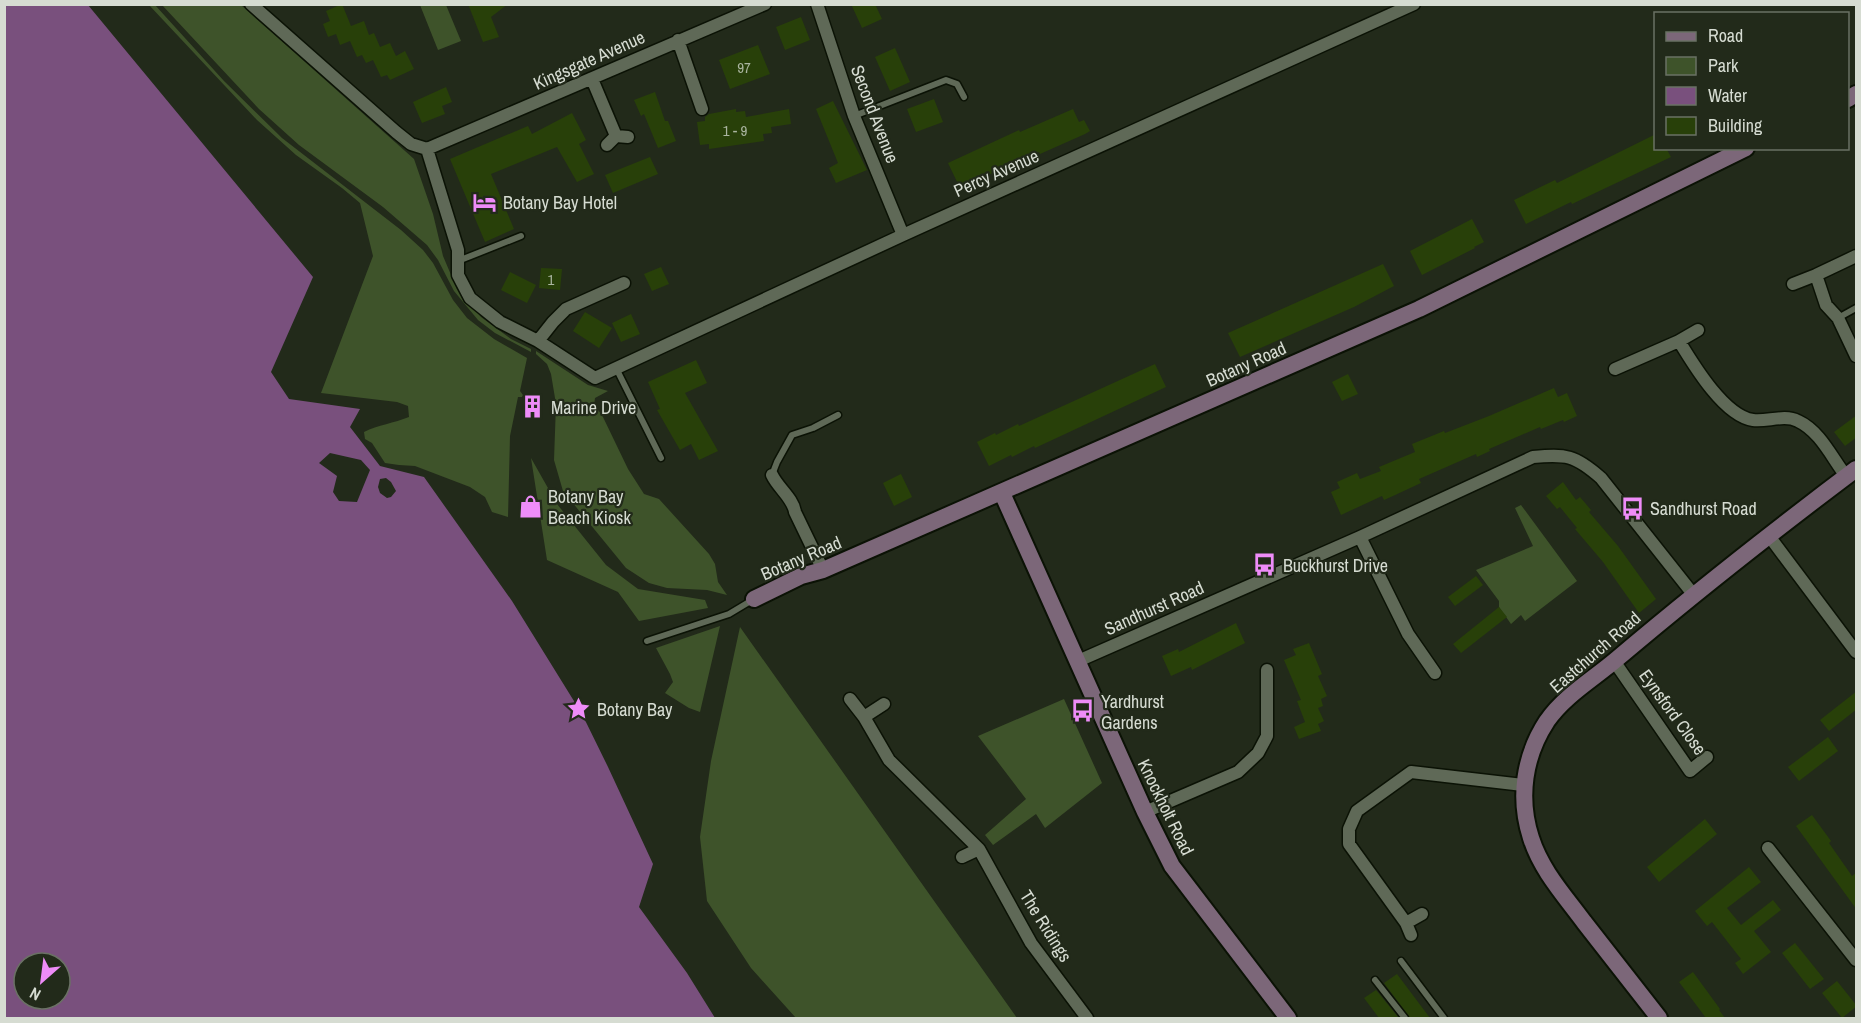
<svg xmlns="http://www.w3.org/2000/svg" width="1861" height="1023" viewBox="0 0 1861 1023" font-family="'Archivo Narrow',sans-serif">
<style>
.green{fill:#3e532a}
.water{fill:#79507d;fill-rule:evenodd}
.building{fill:#284009}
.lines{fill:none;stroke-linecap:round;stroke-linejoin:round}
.lane-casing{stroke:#0b1205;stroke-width:9}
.street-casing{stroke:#0b1205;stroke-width:15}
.secondary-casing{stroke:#0b1205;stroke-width:20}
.lane{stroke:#5f6957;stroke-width:6}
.street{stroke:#5f6957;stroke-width:12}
.secondary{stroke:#7c6779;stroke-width:16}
.labels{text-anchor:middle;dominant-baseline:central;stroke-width:4.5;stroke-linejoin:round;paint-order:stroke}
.number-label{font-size:15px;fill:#aab5a0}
.street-label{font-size:18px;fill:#d6dcd2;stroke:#222a1a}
.poi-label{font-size:18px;fill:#d6dcd2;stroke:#222a1a;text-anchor:start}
</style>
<rect width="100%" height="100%" fill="#222a1a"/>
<path class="green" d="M149 5H155L224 81 282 138 401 230 423 250 433 263 453 300 467 318 494 339 527 358 520 391 523 395 522 397H518L510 436 508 517 492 512 485 497 470 487 415 466 399 465 385 463 372 443 365 439 364 432C378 425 394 423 409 417L408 406 397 402 321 393 373 256 360 203 342 188 296 155 257 120Z
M162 5H241L414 159 433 214 443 256 457 289 481 317 511 339 531 349V352L495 333 478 320 454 291 438 260 427 245 383 207 299 145 259 109Z
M420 5H446L461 41 438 50Z
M536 351 588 385 608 391 595 398 594 405 602 415 628 469 644 494 659 499 709 554 715 564 718 582 727 595 707 590 667 588 649 583 626 568 563 491 554 460 556 404 551 374 547 364 536 354Z
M531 458 557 504 606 565 638 589 705 600 708 608 639 621 618 592 547 560Z
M1521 505 1577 581 1525 621 1521 615 1511 624 1499 607V601L1476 570 1533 546 1515 508Z
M720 626 700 712 689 708 665 693 673 682 670 674 656 648Z
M740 627 1017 1018H796L751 968 707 901 700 837 711 761Z
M1064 699 1102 783 1045 828 1036 814 993 845 985 835 1026 799 978 736Z"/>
<path class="water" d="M5 4 88 5 313 277 271 372 289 399 360 409 350 427 380 466 424 477 512 601 582 714 608 767 653 864 639 907 687 973 715 1018H5ZM330 453 361 460 370 470 357 502 339 501 333 492 337 476 319 463ZM386 478 391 482 396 491 391 497 387 498 380 493 378 487 380 479ZM24 963H60V999H24Z"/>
<path class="building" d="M342 4 351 26 364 21 369 35 374 33 380 47 390 43 396 56 405 51 414 69 390 80 387 75 381 77 373 60 366 63 362 55 357 57 350 41 340 45 336 34 328 37 323 24 330 21 326 11Z
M468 4H508L491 17 499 37 483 42Z
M851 4H875L882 19 862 28Z
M801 17 810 40 785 50 776 27Z
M758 45 770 74 730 89 719 60Z
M895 48 910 82 890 91 875 57Z
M446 87 452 102 442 106 445 114 422 123 413 102Z
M655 92 665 121H668L676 141 658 148 644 114 641 116 634 100Z
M934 99 943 122 916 132 907 109Z
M833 101 867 170 836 183 829 168 838 163 816 109Z
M736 109V112L745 111 746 117 789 109 791 124 771 127 772 133 763 134 764 141 709 149V144L700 145 697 122 705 121V117L709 114Z
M1073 109 1079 122 1084 120 1090 131 1085 134 1040 154 1039 152 960 188 948 163 1019 130 1020 132Z
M572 113 586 140 579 144 594 174 577 182 557 147 491 174 514 229 485 242 450 159 528 126 532 134Z
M1656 134V148H1666L1671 157 1572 204 1571 202 1526 224 1514 200 1555 180 1557 183Z
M650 157 658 174 613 193 605 175Z
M1472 219 1484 242 1474 247 1475 248 1422 275 1410 251Z
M1383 264 1394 286 1354 307 1240 357 1228 333Z
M661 267 669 284 652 291 644 274Z
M541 268 562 269 560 290 539 288Z
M510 272 536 285 527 303 501 290Z
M585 312 612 328 599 348 573 331Z
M631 314 640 334 621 342 612 323Z
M696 360 707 383 685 393 718 451 699 460 691 444 680 450 657 410 660 409 648 382Z
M1155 364 1166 387 1035 448 1034 446 1012 457 1011 455 989 466 977 442 995 433 996 435 1018 424 1019 426Z
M1348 374 1358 394 1342 401 1332 382Z
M1554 388 1558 397 1567 393 1577 416 1564 422 1563 420 1541 429 1540 427 1489 449 1490 451 1477 457 1476 454 1419 479 1421 483 1393 496 1384 500 1382 496 1341 515 1331 492 1340 488 1337 482 1357 473 1360 479 1381 471 1379 467 1415 452 1412 444 1444 431 1445 433 1489 416Z
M1857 415V437L1845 446 1834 432Z
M901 474 912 497 894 506 883 483Z
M1563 482 1576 500 1580 497 1591 510 1589 512 1618 546 1656 599 1639 613 1603 562 1575 529 1577 528 1560 507 1557 509 1546 496Z
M1476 576 1483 585 1455 606 1448 597Z
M1499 607 1507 617 1461 653 1453 644Z
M1236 623 1245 643 1192 670 1191 667 1171 676 1162 656 1178 649 1179 652Z
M1309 643 1322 674 1318 676 1327 696 1321 699 1323 706 1318 708 1324 721 1318 724 1321 731 1299 739 1294 727 1305 722 1297 701 1301 700 1284 660 1296 655 1293 649Z
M1857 691V709L1829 731 1820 720Z
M1828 737 1838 751 1799 781 1788 767Z
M1812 815 1831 841 1829 843 1852 876 1857 872V910L1796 826Z
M1705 819 1717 834 1659 882 1647 867Z
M1749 867 1761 882 1727 908 1741 925 1773 900 1781 910 1754 931 1771 952 1743 974 1735 963 1741 959 1712 922 1707 926 1695 911Z
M1795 943 1824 979 1810 989 1782 953Z
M1693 972 1720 1009 1719 1010 1725 1018H1706L1679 982Z
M1397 974 1430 1018H1410L1384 983Z
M1837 981 1857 1006 1842 1018 1822 993Z
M1376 990 1399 1018H1379L1364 998Z"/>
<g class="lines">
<defs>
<path id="lane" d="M854 116 946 80 957 84 964 97
M458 261 521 236
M1838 318 1856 308
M616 368 661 458
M772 475 777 462 792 435 813 428 838 415
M647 641 729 614 754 599
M1401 961 1444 1018
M1375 980 1405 1018"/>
<path id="street" d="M251 4 396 132 411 144 427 149
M817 4 854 116 903 235
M678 40 702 109
M592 79 616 136
M607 145 616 136 628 137
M427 149 458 250V275L470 298 500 322 538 341 595 378 903 235 1414 4
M427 149 765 4
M1816 275 1826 305 1838 318 1856 356
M1793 284 1816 275 1856 256
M538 341 553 322 566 309 624 283
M1679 341C1693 364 1724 416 1753 420 1767 422 1784 414 1798 421 1820 431 1832 458 1846 476
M1615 369 1679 341 1698 330
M772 475C778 488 793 498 795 512L823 570
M1769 536 1856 652
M1360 537 1408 634 1435 673
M1078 661 1360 537 1533 457C1566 454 1575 455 1601 478L1693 594
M1614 661 1690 771 1707 757
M850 699 864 717 889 760 979 849 1031 943 1087 1018
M864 717 884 704
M1145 812 1238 772 1258 753 1267 736V670
M1768 848 1856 960
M962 857 979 849
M1406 923 1422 914
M1411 935 1406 923 1349 844V829L1357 811 1411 772 1523 785"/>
<path id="secondary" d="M1848 99 1856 94
M1002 493 1145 812 1172 866 1288 1018
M754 599 801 576 823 570 1419 309 1746 148
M1659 1018C1634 986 1609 954 1584 922 1564 895 1541 870 1531 838 1518 798 1524 756 1547 721 1565 695 1595 678 1618 658 1696 592 1775 530 1856 469"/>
</defs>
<use href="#lane" class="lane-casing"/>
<use href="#street" class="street-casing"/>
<use href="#secondary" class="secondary-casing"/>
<use href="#lane" class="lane"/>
<use href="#street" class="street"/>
<use href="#secondary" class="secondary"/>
</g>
<defs>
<symbol id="hotel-bare" viewBox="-9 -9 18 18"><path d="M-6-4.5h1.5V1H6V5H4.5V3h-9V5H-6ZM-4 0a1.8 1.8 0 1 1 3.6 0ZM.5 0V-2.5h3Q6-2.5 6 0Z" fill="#ee8cf8" stroke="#222a1a" stroke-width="2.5" paint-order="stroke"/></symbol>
<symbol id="building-bare" viewBox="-9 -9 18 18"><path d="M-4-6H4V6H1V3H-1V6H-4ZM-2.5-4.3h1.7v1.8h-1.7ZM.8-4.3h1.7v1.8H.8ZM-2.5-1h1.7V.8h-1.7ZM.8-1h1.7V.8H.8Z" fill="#ee8cf8" stroke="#222a1a" stroke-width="2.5" paint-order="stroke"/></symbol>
<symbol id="shop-bare" viewBox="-9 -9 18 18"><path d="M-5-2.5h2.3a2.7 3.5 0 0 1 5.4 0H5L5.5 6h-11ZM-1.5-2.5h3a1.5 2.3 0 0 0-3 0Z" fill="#ee8cf8" stroke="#222a1a" stroke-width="2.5" paint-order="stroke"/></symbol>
<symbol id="bus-bare" viewBox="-9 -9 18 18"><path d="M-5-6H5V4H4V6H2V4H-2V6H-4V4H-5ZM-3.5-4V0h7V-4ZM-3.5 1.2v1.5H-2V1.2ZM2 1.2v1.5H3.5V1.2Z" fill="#ee8cf8" stroke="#222a1a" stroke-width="2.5" paint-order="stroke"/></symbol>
<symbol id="sight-bare" viewBox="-9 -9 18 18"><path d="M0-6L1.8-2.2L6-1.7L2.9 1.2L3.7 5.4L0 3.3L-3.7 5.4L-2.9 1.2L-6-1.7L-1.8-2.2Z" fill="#ee8cf8" stroke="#222a1a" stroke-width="2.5" paint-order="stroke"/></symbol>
</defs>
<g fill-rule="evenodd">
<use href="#hotel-bare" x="468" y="186" width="33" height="33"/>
<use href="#building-bare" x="516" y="390" width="33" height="33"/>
<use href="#shop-bare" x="514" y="490" width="33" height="33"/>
<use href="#bus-bare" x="1616" y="492" width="33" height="33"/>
<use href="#bus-bare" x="1248" y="548" width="33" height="33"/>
<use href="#sight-bare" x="562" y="692" width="33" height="33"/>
<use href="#bus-bare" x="1066" y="694" width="33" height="33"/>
</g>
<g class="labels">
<g class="number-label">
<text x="744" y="67">97</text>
<text x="735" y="130">1 - 9</text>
<text x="551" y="279">1</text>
</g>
<g class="street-label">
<text transform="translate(589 60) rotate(-24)">Kingsgate Avenue</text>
<text transform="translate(875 114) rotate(69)">Second Avenue</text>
<text transform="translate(996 173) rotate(-24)">Percy Avenue</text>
<text transform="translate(1246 364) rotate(-24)">Botany Road</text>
<text transform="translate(801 558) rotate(-23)">Botany Road</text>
<text transform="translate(1154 608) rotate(-24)">Sandhurst Road</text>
<text transform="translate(1595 652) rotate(-41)">Eastchurch Road</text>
<text transform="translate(1673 712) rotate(54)">Eynsford Close</text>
<text transform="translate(1166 807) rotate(64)">Knockholt Road</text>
<text transform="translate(1046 926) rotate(58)">The Ridings</text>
</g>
<g class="poi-label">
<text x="503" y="202">Botany Bay Hotel</text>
<text x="551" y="407">Marine Drive</text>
<text x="548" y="496">Botany Bay<tspan x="548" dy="21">Beach Kiosk</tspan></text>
<text x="1650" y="508">Sandhurst Road</text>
<text x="1283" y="565">Buckhurst Drive</text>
<text x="1101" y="701">Yardhurst<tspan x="1101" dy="21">Gardens</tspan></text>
<text x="597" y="709">Botany Bay</text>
</g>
</g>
<rect width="1861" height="1023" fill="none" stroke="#d6dcd2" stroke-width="12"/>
<rect x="1654" y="12" width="195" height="138" fill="#222a1a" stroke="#6a7164" stroke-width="1.5"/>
<rect x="1666" y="32" width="30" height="9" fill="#7c6779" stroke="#6a7164" stroke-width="1.5"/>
<text x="1708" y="42" font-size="18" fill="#d6dcd2">Road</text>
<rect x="1666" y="57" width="30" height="18" fill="#3e532a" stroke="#6a7164" stroke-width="1.5"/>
<text x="1708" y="72" font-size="18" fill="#d6dcd2">Park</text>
<rect x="1666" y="87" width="30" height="18" fill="#79507d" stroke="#6a7164" stroke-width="1.5"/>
<text x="1708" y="102" font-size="18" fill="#d6dcd2">Water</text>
<rect x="1666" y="117" width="30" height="18" fill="#284009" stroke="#6a7164" stroke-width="1.5"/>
<text x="1708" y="132" font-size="18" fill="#d6dcd2">Building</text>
<g transform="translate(42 981) rotate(208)"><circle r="28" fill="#222a1a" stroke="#6a7164" stroke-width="1.5"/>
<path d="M0-4.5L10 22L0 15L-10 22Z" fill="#ee8cf8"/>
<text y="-9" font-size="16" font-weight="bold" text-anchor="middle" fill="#d6dcd2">N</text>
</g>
</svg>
